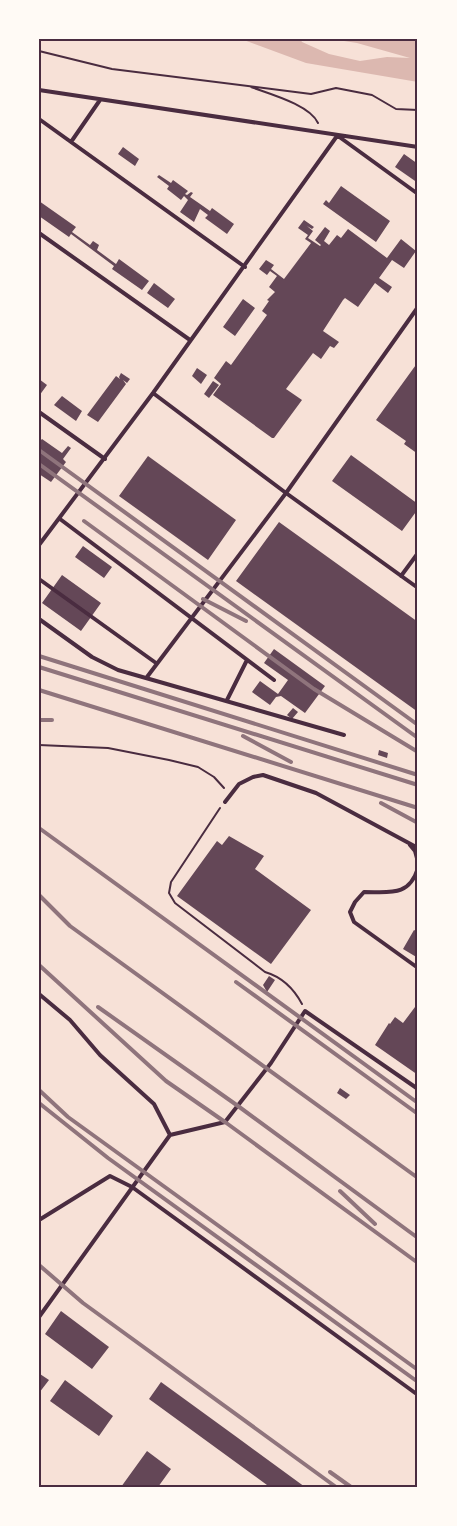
<svg xmlns="http://www.w3.org/2000/svg" width="457" height="1526" viewBox="0 0 457 1526" font-family="Georgia,serif">
<style>
.water{fill:#dcb8b0}
.building{fill:#644757}
.lines{fill:none;stroke-linecap:round;stroke-linejoin:round}
.path{stroke:#4a2c40;stroke-width:2}
.service{stroke:#4a2c40;stroke-width:4}
.rail{stroke:#8f747c;stroke-width:4}
.neatline{fill:none;stroke:#4a2c40;stroke-width:2}
</style>
<rect width="100%" height="100%" fill="#f7e1d7"/>
<path class="water" d="M241 39H300L302 42 329 54 360 61 387 57 410 58 357 43 331 39H418V82L306 63Z"/>
<path class="building" d="M123 147 139 159 135 166 118 154Z
M404 154 418 164V183L395 167Z
M159 175 171 183 173 180 188 191 185 194 187 195 191 192 193 193 190 197 203 206 210 211 212 208 234 224 227 234 205 218 208 215 200 209 194 222 180 212 188 200 184 196 181 200 167 189 169 186 157 177Z
M341 186 390 221 376 242 323 204 326 200 329 203Z
M39 201 76 227 72 232 90 245 93 241 99 245 97 250 116 264 119 259 149 281 142 290 112 269 114 266 71 234 69 237 39 216Z
M304 220 314 227 312 229 307 226 313 231 308 238 320 246 321 245 315 240 325 227 330 231 324 241 329 245 337 235 341 238 348 229 387 258 401 239 416 251 404 268 392 260 379 278 392 287 388 293 375 283 358 307 345 298 343 300 323 331 339 342 334 348 330 346 321 359 313 353 286 389 302 400 274 438H272L213 395 221 384 214 378 226 361 231 365 267 315 262 311 269 301 267 300 275 292 269 287 277 276 270 271 267 275 259 269 266 260 274 265 271 269 284 279 311 243 305 239 308 235 298 228Z
M154 283 175 299 168 308 147 293Z
M243 299 255 308 235 336 223 327Z
M418 362V454L404 444 406 441 376 420Z
M197 368 207 375 201 384 192 376Z
M121 373 130 379 127 383 123 380 126 384 98 422 87 415 116 376 120 379 119 377Z
M39 379 47 385 39 396Z
M213 381 219 385 209 398 204 394Z
M62 396 82 411 76 421 54 405Z
M42 439 62 453 68 446 71 448 63 459 66 462 51 482 39 474V442Z
M351 455 418 504V509L402 531 332 481Z
M148 456 236 520 208 560 119 496Z
M279 522 418 622V712L236 581Z
M83 546 112 567 104 578 75 557Z
M62 575 101 603 81 631 42 603Z
M274 649 325 686 305 713 281 696 276 697 270 705 252 692 260 681 278 694 288 680 264 663Z
M293 708 298 712 292 719 287 715Z
M379 750 388 753 387 758 378 755Z
M229 836 264 856 255 869 311 910 271 964 177 896 217 841 222 845Z
M414 930 418 932V958L403 949Z
M269 976 275 980 267 992 263 985Z
M415 1007 418 1009V1075L375 1045 389 1023 390 1024 395 1017 403 1023Z
M340 1088 350 1095 346 1099 337 1093Z
M61 1311 109 1347 92 1369 45 1334Z
M40 1374 49 1380 39 1393V1376Z
M65 1380 113 1416 99 1436 50 1401Z
M161 1382 238 1438 305 1487H265L267 1485 149 1399Z
M147 1451 171 1469 158 1487H121Z"/>
<g class="lines">
<path class="path" d="M39 51 112 69 311 94 336 88 372 95 396 109 418 110
M251 87C270 94 310 105 318 123
M39 745 108 748 169 760 198 767 214 777 224 788
M220 808 171 882 169 893 175 903 265 972C282 977 294 989 302 1004"/>
<path class="service" d="M39 90 418 147
M39 119 245 267
M338 136 418 194
M71 142 100 100
M39 233 190 340
M153 393 286 493 418 588
M39 412 105 459
M60 519 274 680
M39 545 153 393 337 136
M401 576 418 553
M39 579 156 663
M39 619 92 657 118 670 344 735
M147 677 286 493 418 307
M227 700 247 660
M225 802 239 784 253 777 263 775 316 793 418 848
M410 845 415 851 418 862
M418 868C409 897 390 892 364 892L355 902 350 912 354 922 418 968
M39 994 70 1020 100 1055 154 1104 170 1135
M39 1220 110 1176 132 1187 418 1395
M39 1317 170 1135 225 1122 271 1063 305 1011 418 1089"/>
<path class="rail" d="M39 450 418 725
M39 464 418 738
M84 521 314 689 418 752
M203 599 246 621
M39 656 418 775
M39 667 418 785
M39 690 418 808
M39 720H52
M243 736 291 762
M381 803 418 823
M39 828 418 1103
M39 895 70 926 418 1178
M39 965 166 1081 225 1122 418 1263
M236 982 418 1114
M98 1007 238 1106 418 1238
M39 1090 68 1117 418 1370
M39 1103 108 1158 418 1382
M340 1191 375 1224
M39 1265 83 1303 336 1487
M330 1472 351 1487"/>
</g>
<rect width="457" height="1526" fill="none" stroke="#fffaf5" stroke-width="81"/>
<rect x="40" y="40" width="376" height="1446" class="neatline"/>
</svg>
